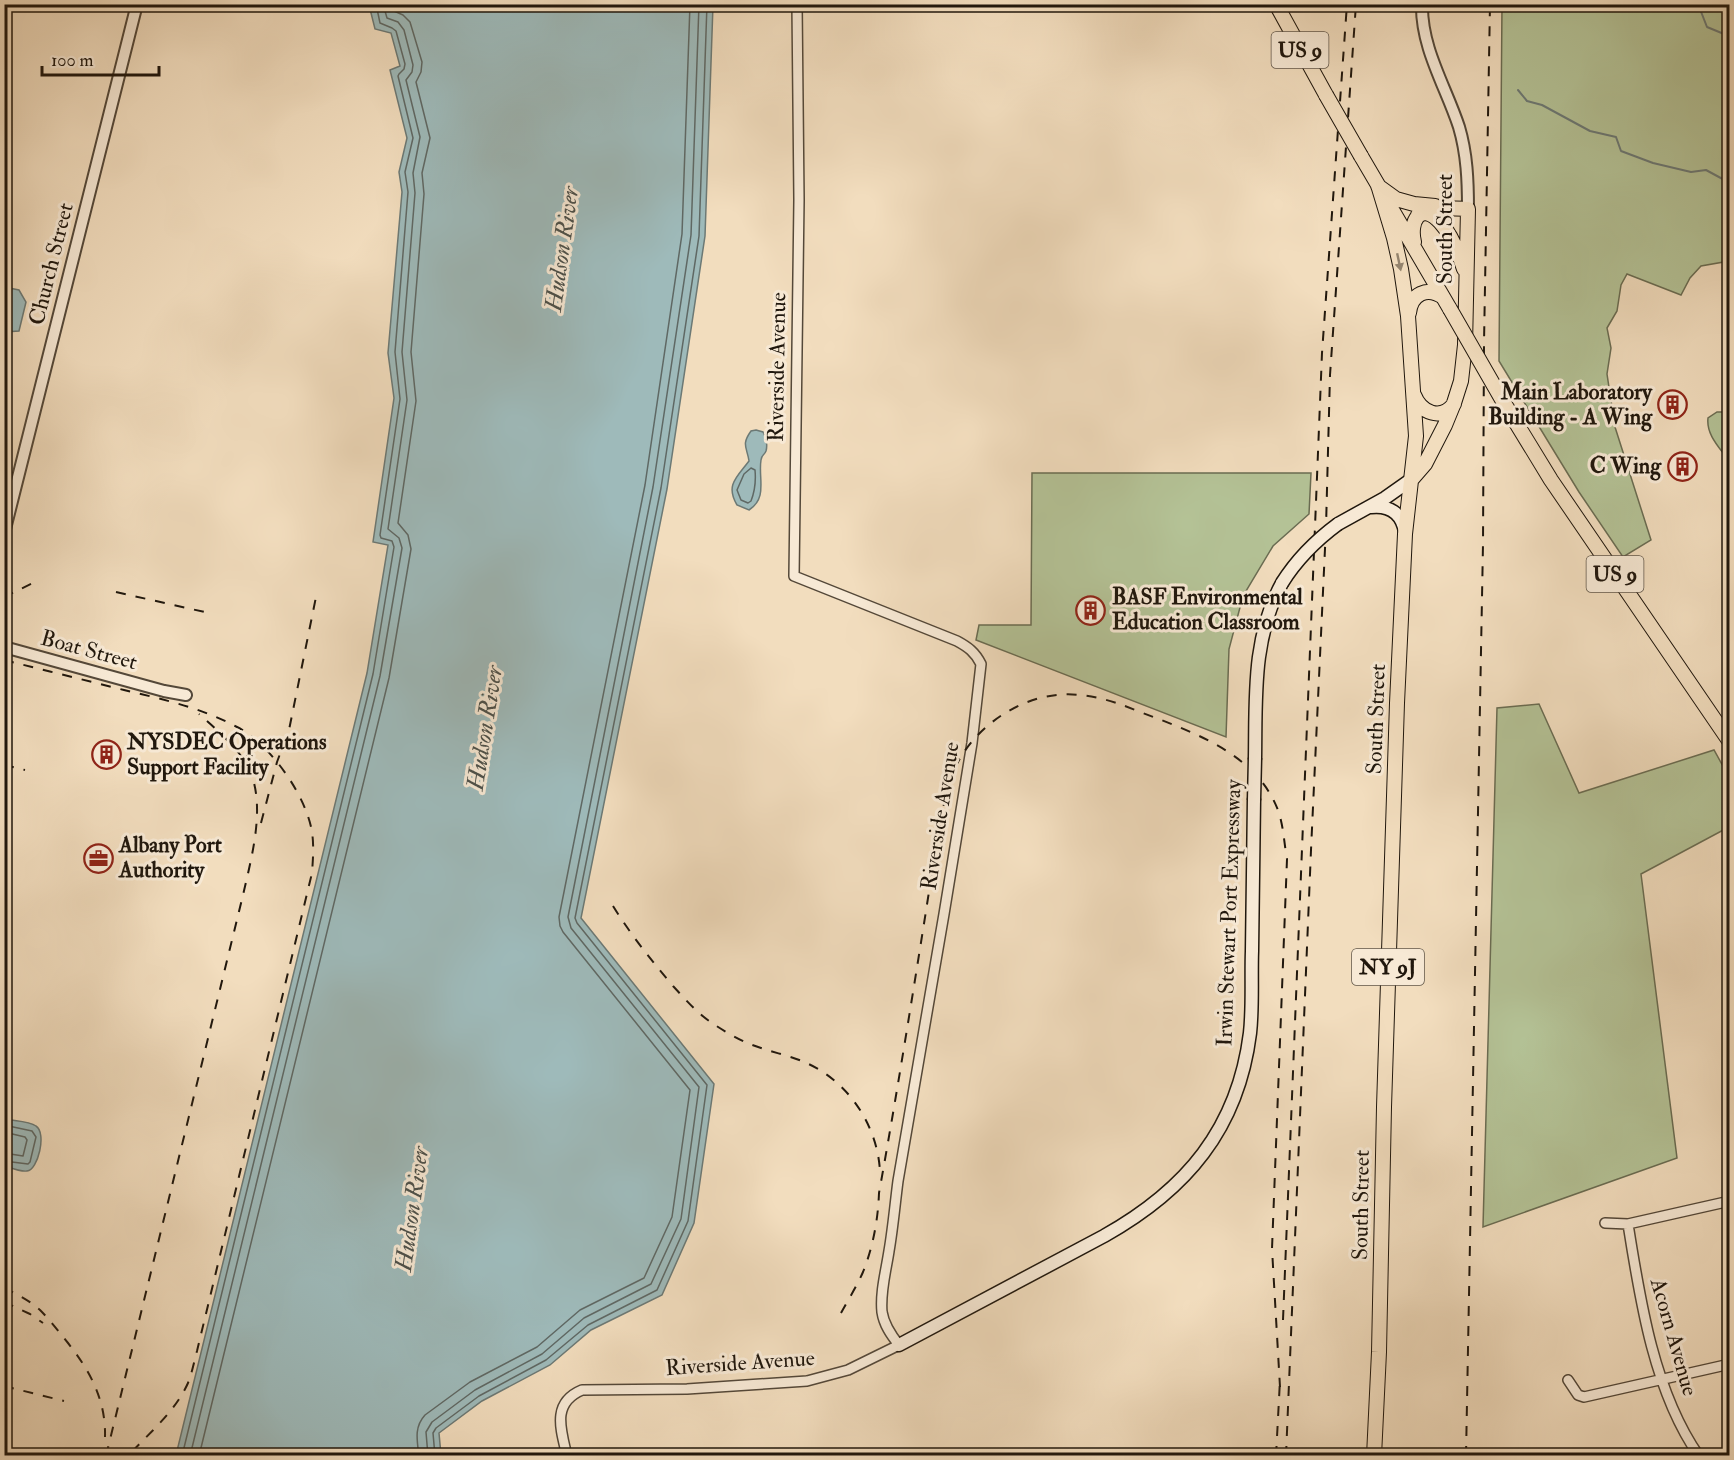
<svg xmlns="http://www.w3.org/2000/svg" width="1734" height="1460" viewBox="0 0 1734 1460" font-family="'IM FELL Double Pica',serif">
<style>
.green{fill:#b4c296;stroke:#6a6c52;stroke-width:1.5}
.water{fill:#9ebaba;stroke:#6c7975;stroke-width:1.5}
.lines{fill:none;stroke-linecap:round;stroke-linejoin:round}
.shore{stroke:#5f6864;stroke-width:1.5}
.stream{stroke:#6c7975;stroke-width:2}
.minor-casing{stroke:#544839;stroke-width:12}
.tertiary-casing{stroke:#544839;stroke-width:14}
.secondary-casing{stroke:#20170d;stroke-width:15}
.primary-casing{stroke:#20170d;stroke-width:16}
.minor{stroke:#f7e9d5;stroke-width:9}
.tertiary{stroke:#f7e9d5;stroke-width:10}
.secondary{stroke:#f7e9d5;stroke-width:12}
.primary{stroke:#f2ddbe;stroke-width:14}
.rail{stroke:#20170d;stroke-width:2;stroke-dasharray:10 10;stroke-linecap:butt}
.secondary-bridge-casing{stroke:#20170d;stroke-width:15;stroke-linecap:butt}
.primary-bridge-casing{stroke:#20170d;stroke-width:16;stroke-linecap:butt}
.secondary-bridge{stroke:#f7e9d5;stroke-width:12}
.primary-bridge{stroke:#f2ddbe;stroke-width:14}
.oneway{fill:#94846e}
.labels{text-anchor:middle;dominant-baseline:central;stroke-width:6;stroke-linejoin:round;paint-order:stroke}
.shield{fill:#f7e9d5;stroke:#605649;stroke-width:1.5}
.shield-label{font-size:21px;font-weight:bold;fill:#20170d}
.street-label{font-size:22px;fill:#20170d;stroke:#f7e9d5}
.poi-label{font-size:22px;font-weight:bold;fill:#20170d;stroke:#f7e9d5;text-anchor:start}
.water-label{font-size:24px;font-style:italic;fill:#4c504a;stroke:#f7e9d5}
</style>
<rect width="100%" height="100%" fill="#f2ddbe"/>
<filter id="stains"><feTurbulence type="fractalNoise" baseFrequency=".00333" numOctaves="4"/><feColorMatrix values="0 0 0 0 .2 0 0 0 0 .09 0 0 0 0 .02 0 0 0 .5 -.17"/></filter>
<radialGradient id="worn" r=".72"><stop offset=".6" stop-color="#630" stop-opacity="0"/><stop offset="1" stop-color="#630" stop-opacity=".3"/></radialGradient>
<path class="green" d="M1502 5H1729V261L1701 266 1690 278 1681 295 1627 274 1621 285 1617 311 1607 328 1611 348 1607 374 1615 427 1651 540 1623 557 1579 492 1499 361Z
M1717 412H1723L1729 417V461C1720 448 1706 435 1708 418Z
M1032 473H1311L1309 514 1273 546 1243 596 1229 649 1226 737 976 640 979 625H1031Z
M1539 704 1579 793 1714 750 1729 777V827L1641 874 1677 1158 1483 1227 1497 708Z"/>
<path class="water" d="M369 5H713L705 236 667 489 581 918 714 1084 694 1223 662 1295 591 1330 550 1365 482 1401 439 1433 441 1455H176L367 673 388 545 373 542 394 398 388 353 402 192 399 172 407 138 390 70 400 66 391 33 375 29Z
M4 287 19 290 26 302 19 331 5 332Z
M756 430 763 432C766 438 768 444 766 451 764 456 762 454 761 460 758 478 768 498 749 510L737 505C725 485 737 477 749 461 747 447 741 445 751 431Z
M5 1119C14 1121 29 1121 36 1126 47 1133 38 1170 27 1171 21 1172 11 1168 5 1166Z"/>
<g class="lines">
<path class="shore" d="M751 468 755 470C756 481 755 491 751 501L748 503 741 500 737 490 744 474Z
M4 1125 32 1131 36 1137 30 1162 28 1164 4 1161
M4 1132 25 1137 27 1140 23 1156 4 1153
M182 1456 373 674 394 547 392 541 381 538 380 535 400 399 395 352 408 192 405 172 413 138 398 76 399 74 404 69 405 64 396 31 392 28 380 23 376 4
M190 1456 380 676 402 548 399 538 388 529 407 400 402 352 415 193 413 173 420 137 406 80 412 72 413 65 404 30 398 22 387 18 383 4
M199 1456 389 678 411 549 408 535 398 523 416 401 411 352 424 194 422 173 430 138 416 82 421 72 422 62 410 22 403 15 394 11 393 4
M419 1456C417 1440 414 1427 425 1415L470 1382 537 1347 580 1310 644 1278 672 1217 690 1090 563 932 560 926 559 917 645 485 682 234 690 4
M428 1456 426 1432 432 1422 475 1390 542 1354 584 1318 651 1284 681 1219 699 1087 571 928 568 917 653 487 691 235 699 4
M435 1456 433 1433 436 1428 479 1396 546 1360 588 1325 657 1290 688 1221 707 1085 577 923 575 918 661 488 699 236 707 4"/>
<path class="stream" d="M1698 4 1707 27 1724 34 1730 35
M1435 10 1448 9 1460 4
M1518 90 1527 101 1542 105 1590 131 1616 137 1621 151 1653 163 1691 172 1706 170 1730 183"/>
<defs>
<path id="minor" d="M1605 1223 1628 1224 1730 1201
M1628 1224C1640 1300 1654 1392 1699 1456
M1568 1380 1578 1395 1584 1397 1730 1364
M567 1456C561 1430 551 1403 582 1390L687 1389 807 1381 848 1370 899 1345C891 1335 884 1325 882 1312 880 1292 886 1271 889 1251 893 1228 895 1204 898 1181L944 914 972 743 981 664C975 652 968 647 957 641L794 576 799 200 797 4"/>
<path id="tertiary" d="M1422 4C1421 48 1446 87 1459 127 1467 154 1468 181 1468 209
M4 533 137 4
M4 647 164 691 186 695"/>
<path id="secondary" d="M1371 507C1389 505 1402 513 1405 532
M1338 524 1385 498 1412 479
M1255 758C1256 698 1252 638 1282 583
M899 1345 1104 1236C1186 1190 1238 1129 1250 1033 1253 1006 1251 978 1252 951 1253 900 1253 850 1254 800"/>
<path id="primary" d="M1276 4 1326 95
M1361 156 1378 185 1394 238 1401 269 1408 316 1416 436 1405 534 1397 703 1384 1107 1379 1352 1374 1456
M1378 186 1396 199 1414 204 1435 206
M1391 208 1450 309
M1414 242C1409 222 1420 201 1440 222 1451 234 1459 254 1464 269
M1409 313C1411 294 1427 286 1443 297
M1414 395C1421 413 1441 421 1454 404
M1504 403 1551 480 1730 742
M1412 479 1425 464 1445 425 1454 403 1461 381 1465 345 1468 209C1451 208 1433 206 1418 215"/>
</defs>
<use href="#minor" class="minor-casing"/>
<use href="#tertiary" class="tertiary-casing"/>
<use href="#secondary" class="secondary-casing"/>
<use href="#primary" class="primary-casing"/>
<use href="#minor" class="minor"/>
<use href="#tertiary" class="tertiary"/>
<use href="#secondary" class="secondary"/>
<use href="#primary" class="primary"/>
<path class="rail" d="M116 592 209 613
M4 597 35 582
M4 660C44 670 84 680 124 690 162 699 202 708 237 727 270 744 306 795 312 832 314 845 313 859 312 873L197 1351C194 1362 192 1373 188 1383 175 1412 149 1433 128 1456
M4 765 25 770
M261 823 277 762 289 730 317 592
M613 906C631 935 651 960 673 986 685 999 697 1013 712 1023 727 1033 744 1043 761 1048 775 1053 791 1056 804 1062 848 1080 878 1126 880 1172
M4 1288C17 1294 30 1301 40 1310 50 1320 59 1332 68 1343 90 1371 106 1400 105 1437
M4 1302 30 1314 43 1323
M841 1313C848 1300 857 1286 863 1272 873 1247 878 1220 879 1193 896 1099 911 1005 926 911 930 884 935 857 940 830 943 808 946 785 957 764 979 721 1031 689 1080 695 1094 696 1107 700 1120 704 1178 728 1256 747 1279 813 1284 830 1284 843 1287 859L1272 1249 1280 1387
M1283 1320 1322 353 1347 4
M4 1386 64 1401
M106 1456 243 895C252 855 269 797 244 760 232 743 215 728 199 714
M1276 1456 1280 1380
M1286 1456 1311 850 1326 527 1330 375 1356 4
M1466 1456 1483 544 1484 343 1490 4"/>
<defs>
<path id="secondary-bridge" d="M1282 583C1297 559 1315 541 1338 524
M1254 800 1255 758"/>
<path id="primary-bridge" d="M1326 95 1361 156
M1450 309 1504 403"/>
</defs>
<use href="#secondary-bridge" class="secondary-bridge-casing"/>
<use href="#primary-bridge" class="primary-bridge-casing"/>
<use href="#secondary-bridge" class="secondary-bridge"/>
<use href="#primary-bridge" class="primary-bridge"/>
</g>
<defs><path id="oneway-solid" d="M-6-.8H1V-3.2L6.5 0L1 3.2V.8H-6Z" transform="scale(1.5)"/></defs>
<use class="oneway" href="#oneway-solid" transform="translate(1399 262) rotate(78)"/>
<defs>
<symbol id="building-ring" viewBox="-11 -11 22 22"><circle r="9.5" fill="#f7e9d5" stroke="#8f2418" stroke-width="1.5"/><path d="M-4-6H4V6H1V3H-1V6H-4ZM-2.5-4.3h1.7v1.8h-1.7ZM.8-4.3h1.7v1.8H.8ZM-2.5-1h1.7V.8h-1.7ZM.8-1h1.7V.8H.8Z" fill="#8f2418"/></symbol>
<symbol id="office-ring" viewBox="-11 -11 22 22"><circle r="9.5" fill="#f7e9d5" stroke="#8f2418" stroke-width="1.5"/><path d="M-6-3h4V-5.5h4V-3h4V5H-6ZM-1-4.5V-3h2v-1.5ZM-6 0V1H6V0Z" fill="#8f2418"/></symbol>
</defs>
<g fill-rule="evenodd">
<use href="#building-ring" x="1656" y="388" width="33" height="33"/>
<use href="#building-ring" x="1666" y="450" width="33" height="33"/>
<use href="#building-ring" x="1074" y="594" width="33" height="33"/>
<use href="#building-ring" x="90" y="738" width="33" height="33"/>
<use href="#office-ring" x="82" y="842" width="33" height="33"/>
</g>
<g class="labels">
<g class="shield">
<rect x="1271.5" y="32" width="57" height="36" rx="4.5"/>
<rect x="1586.5" y="556" width="57" height="36" rx="4.5"/>
<rect x="1352" y="949" width="72" height="36" rx="4.5"/>
</g>
<g class="shield-label">
<text x="1300" y="50">US 9</text>
<text x="1615" y="574">US 9</text>
<text x="1388" y="967">NY 9J</text>
</g>
<g class="street-label">
<text transform="translate(1445 229) rotate(-90)">South Street</text>
<text transform="translate(51 264) rotate(-76)">Church Street</text>
<text transform="translate(777 367) rotate(-89)">Riverside Avenue</text>
<text transform="translate(89 650) rotate(15)">Boat Street</text>
<text transform="translate(1376 719) rotate(-88)">South Street</text>
<text transform="translate(940 816) rotate(-81)">Riverside Avenue</text>
<text transform="translate(1229 913) rotate(-88)">Irwin Stewart Port Expressway</text>
<text transform="translate(1361 1205) rotate(-89)">South Street</text>
<text transform="translate(1674 1337) rotate(74)">Acorn Avenue</text>
<text transform="translate(740 1363) rotate(-4)">Riverside Avenue</text>
</g>
<g class="poi-label">
<text x="1652" y="392" text-anchor="end">Main Laboratory<tspan x="1652" dy="25">Building - A Wing</tspan></text>
<text x="1661" y="466" text-anchor="end">C Wing</text>
<text x="1112" y="597">BASF Environmental<tspan x="1112" dy="25">Education Classroom</tspan></text>
<text x="127" y="742">NYSDEC Operations<tspan x="127" dy="25">Support Facility</tspan></text>
<text x="119" y="845">Albany Port<tspan x="119" dy="25">Authority</tspan></text>
</g>
<g class="water-label">
<text transform="translate(562 249) rotate(-82)">Hudson River</text>
<text transform="translate(485 728) rotate(-81)">Hudson River</text>
<text transform="translate(412 1209) rotate(-82)">Hudson River</text>
</g>
</g>
<rect width="1734" height="1460" fill="none" stroke="#f2ddbe" stroke-width="24"/>
<rect x="6" y="6" width="1722" height="1448" fill="none" stroke="#20170d" stroke-width="3"/>
<rect x="12" y="12" width="1710" height="1436" fill="none" stroke="#20170d" stroke-width="1.5"/>
<path d="M42 66v9h117v-9" fill="none" stroke="#20170d" stroke-width="3"/>
<text x="51" y="66" font-size="18" fill="#20170d" stroke="#f7e9d5" stroke-width="4.5" paint-order="stroke">100 m</text>
<rect width="100%" height="100%" filter="url(#stains)"/>
<rect width="100%" height="100%" fill="url(#worn)"/>
</svg>
